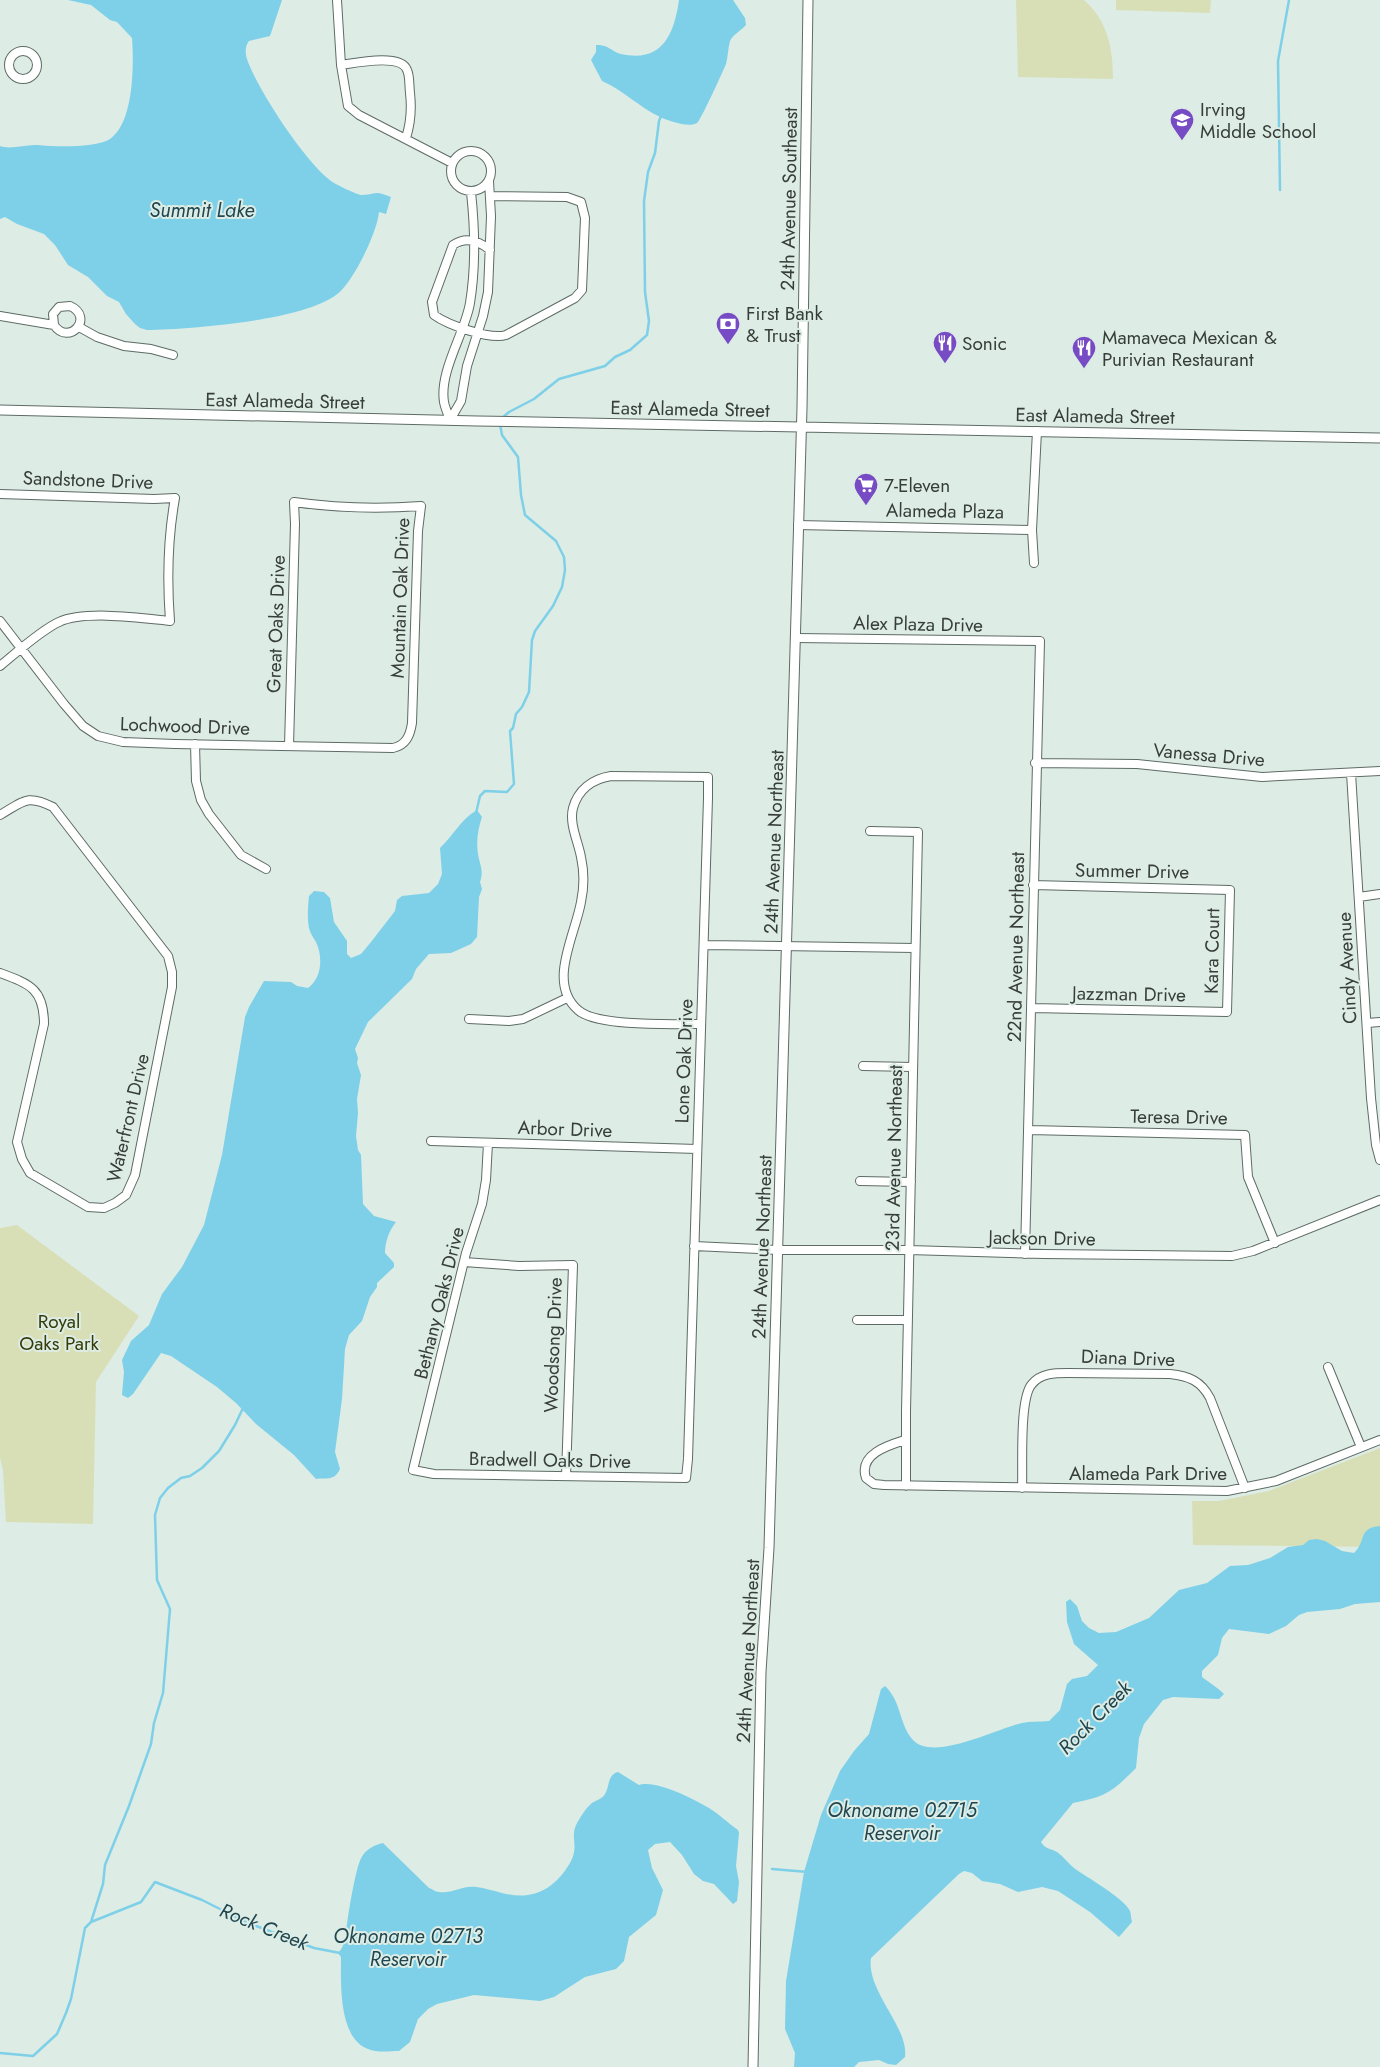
<svg xmlns="http://www.w3.org/2000/svg" width="1380" height="2067" viewBox="0 0 1380 2067" font-family="Jost,sans-serif">
<style>
.green{fill:#d8dfb7}
.water{fill:#7ed0e8}
.lines{fill:none;stroke-linecap:round;stroke-linejoin:round}
.stream{stroke:#7ed0e8;stroke-width:2.5}
.minor-casing{stroke:#5e6b65;stroke-width:10}
.tertiary-casing{stroke:#5e6b65;stroke-width:11}
.minor{stroke:#fff;stroke-width:8}
.tertiary{stroke:#fff;stroke-width:9}
.labels{text-anchor:middle;dominant-baseline:central;stroke-width:4;stroke-linejoin:round;paint-order:stroke}
.poi-label{font-size:19px;fill:#373d3a;stroke:#ddece5;text-anchor:start}
.street-label{font-size:19px;fill:#373d3a;stroke:#ddece5}
.park-label{font-size:19px;fill:#363b07;stroke:#ddece5}
.water-label{font-size:20px;font-style:italic;fill:#204650;stroke:#ddece5}
</style>
<rect width="100%" height="100%" fill="#ddece5"/>
<path class="green" d="M1016 0H1084C1108 21 1113 49 1113 79L1018 77Z
M1116 0H1211L1210 13 1116 10Z
M17 1225 139 1316 96 1382 93 1524 6 1522 3 1471 0 1457V1228Z
M1380 1448V1547L1193 1545 1192 1501H1219L1269 1491Z"/>
<path class="water" d="M68 0H282L270 36 249 41C245 46 245 53 247 59 257 89 305 162 331 181 335 184 357 195 362 195 379 194 373 190 391 197L386 214 379 212C377 233 353 283 336 295 301 321 191 329 147 330L140 328 135 324 126 314 119 302 107 296 88 277 68 265 55 245 44 234 17 224 5 217 0 219V146C12 150 25 144 38 145 54 147 96 148 110 139 134 123 134 64 132 38L117 22 110 20 91 5Z
M679 0H733L745 18 746 25C741 31 733 34 730 41 728 48 728 57 726 64 723 71 701 120 697 123 689 128 669 121 660 117 639 107 623 90 602 81L591 60 596 52V45C610 45 610 51 621 54 662 63 674 35 679 0Z
M477 810 482 817C478 829 476 841 478 854 480 866 484 870 480 882L482 889 479 897 477 937 471 944 451 953 429 954 416 969 412 979 368 1022 355 1049 358 1058 357 1063 361 1075 357 1099 358 1113 356 1136 358 1150 361 1155 363 1204 374 1216 396 1222C389 1231 385 1242 385 1253L394 1263V1267L377 1283V1287L370 1297 362 1321 349 1335 345 1349 342 1399 335 1452 340 1469C334 1482 326 1477 316 1479L294 1455 256 1424 236 1403 217 1387 171 1356 161 1353 133 1394 128 1398 122 1395 124 1372 122 1360 131 1341 149 1325 162 1294 182 1267 204 1225 222 1155 245 1017 249 1007 264 981 291 982 297 986 308 988C322 978 323 957 316 942 313 937 310 933 309 928 307 917 308 907 309 896L314 891 324 892 330 898 334 922 347 941V954L351 958 361 954 371 942 395 911 397 900 402 896 429 893 438 884 442 874 440 848C453 836 461 819 477 810Z
M1380 1526V1602L1355 1604 1340 1609 1307 1612 1299 1615 1286 1626 1269 1634 1229 1629 1222 1638 1218 1655 1202 1671V1677C1210 1683 1217 1687 1224 1694L1219 1699 1173 1697 1163 1700 1144 1724 1139 1738 1136 1768 1133 1771C1111 1793 1104 1797 1073 1803L1041 1842C1045 1849 1050 1848 1057 1852 1063 1856 1068 1863 1074 1868 1085 1876 1125 1899 1130 1911 1131 1914 1131 1919 1132 1922L1119 1937 1090 1912 1058 1891 1042 1887 1018 1892 1000 1884 982 1881 972 1873 964 1871 959 1874 871 1958C866 1991 909 2027 905 2057L896 2065 888 2064 879 2060 859 2062 854 2067H794L795 2053 785 2029 786 1981 804 1872 821 1815 840 1771 854 1751 869 1734 881 1689 885 1686C902 1702 899 1725 913 1740 933 1762 996 1729 1022 1723 1030 1721 1040 1722 1049 1721L1060 1710 1067 1684 1072 1679 1087 1676 1098 1665 1074 1644 1067 1622 1066 1602 1070 1599 1077 1606 1082 1621 1089 1628 1099 1633 1116 1632 1149 1618 1179 1590 1207 1583 1230 1566 1248 1565 1270 1558 1288 1547 1303 1545 1309 1540 1317 1539 1325 1541 1342 1551 1354 1553C1367 1541 1357 1528 1380 1526Z
M618 1772 639 1785C655 1779 694 1799 709 1808 719 1814 728 1823 738 1830L739 1833 736 1866 739 1882 737 1901 733 1904 714 1884 703 1881 694 1874 682 1855 670 1842 655 1844 648 1850 652 1868 663 1890 656 1915 629 1937 624 1961 616 1969 585 1977 554 1997 540 2001 474 1995 437 2004 428 2009 418 2019 410 2042 399 2051C390 2051 377 2053 368 2049 338 2038 341 1983 341 1957L338 1953C346 1945 345 1935 347 1924 349 1911 356 1863 363 1855 368 1848 375 1845 383 1843L429 1888C433 1889 435 1892 439 1892 452 1894 463 1885 476 1887 485 1888 494 1891 502 1893 532 1901 554 1890 570 1863 580 1845 569 1838 577 1823 580 1818 585 1809 590 1805 594 1800 602 1800 605 1794 610 1786 607 1775 618 1772Z"/>
<g class="lines">
<path class="stream" d="M1280 190 1278 61 1289 0
M501 419 509 412 534 399 559 379 605 366 615 357 630 350 647 335 649 321 645 292 644 201 648 172 655 153 659 121 661 116
M476 813 480 796 485 791 507 792 514 784 510 731 513 728 516 714 522 707 529 692 532 640 535 631 553 606 562 587 565 570 564 557 556 541 525 515 521 495 518 457 502 435 500 424
M772 1869 808 1872
M91 1922 103 1884 105 1865 129 1806 151 1744 154 1723 163 1693 170 1609 157 1580 155 1515 160 1498 168 1488 181 1478 190 1476 202 1468 219 1451 235 1425 243 1408
M0 2053 33 2056 57 2034 66 2013 71 1999 85 1928 91 1922 141 1902 155 1882 202 1900 246 1922 314 1948 340 1953"/>
<defs>
<path id="minor" d="M337 0 341 65 348 106 359 115 452 163
M9 65a14 14 0 1 1 28 0a14 14 0 1 1-28 0Z
M341 65C355 63 401 53 407 70 410 76 409 85 410 93 412 110 411 122 406 138
M451 171a20 20 0 1 1 40 0a20 20 0 1 1-40 0Z
M490 196 567 197 581 202 585 218 582 290 575 298 506 335C490 340 448 325 434 315L432 302 453 245C466 236 479 241 490 250
M0 316 54 325C69 347 95 317 70 306L59 307 53 314 54 325
M79 327 97 337 124 346 151 349 173 355
M450 420 461 401 467 366 483 316 488 292 491 216 489 181
M450 420C448 414 445 408 444 402 439 371 465 333 470 303 476 266 475 229 471 192
M0 494 154 499 175 498C168 537 167 581 170 621 141 618 85 610 59 622 41 630 16 653 0 666
M798 525 1032 530
M1034 563 1032 530 1037 431
M0 621 64 704 83 726 98 736 123 742 175 744 393 748C406 745 410 736 412 723L418 531 421 506C379 509 336 508 294 502L295 524 289 746
M796 638 1040 641 1025 1254
M195 744 196 781 201 800 209 814 241 855 266 869
M1035 763 1137 764 1262 777 1380 771
M1351 773 1371 1098 1376 1145 1380 1160
M0 815C24 801 27 794 53 807L168 956 172 972V987L135 1175 126 1195 115 1203 104 1208 88 1207 30 1173 22 1159 17 1142 44 1024C44 989 30 984 0 973
M870 831 918 832 906 1412V1486
M1359 897 1380 894
M704 945 915 948
M1031 1008 1227 1012 1230 890 1033 885
M469 1019 509 1021 523 1019 567 998
M1367 1023 1380 1022
M863 1066 913 1067
M1029 1130 1245 1135 1248 1177 1275 1243
M431 1141 697 1149
M488 1143 486 1180 482 1204 466 1253 413 1470 434 1474 686 1478 688 1459 708 798V777L611 776C592 779 578 790 573 808 569 824 578 841 581 857 584 871 584 888 581 902 575 936 547 983 578 1010 596 1027 674 1024 701 1024
M860 1181 911 1182
M694 1246 778 1250H909L1044 1254 1232 1256 1253 1251 1380 1200
M464 1262 519 1266 573 1265 566 1476
M857 1320H908
M1328 1367 1361 1447
M905 1440C889 1445 858 1454 866 1478L874 1484 884 1485 1227 1491 1276 1481 1380 1440
M1022 1488C1023 1466 1019 1398 1032 1384 1041 1373 1055 1373 1068 1373L1170 1374C1189 1376 1201 1381 1210 1398L1245 1488"/>
<path id="tertiary" d="M0 410 477 421 1380 438
M753 2067 761 1672 769 1548 802 408 808 0"/>
</defs>
<use href="#minor" class="minor-casing"/>
<use href="#tertiary" class="tertiary-casing"/>
<use href="#minor" class="minor"/>
<use href="#tertiary" class="tertiary"/>
</g>
<defs>
<symbol id="school-pin" viewBox="-11 -11 22 30"><path d="M0 17L-7.5 6A9.5 9.5 0 1 1 7.5 6Z" fill="#764bc4" stroke="#ddece5"/><path d="M0-5L7-2L0 1L-7-2ZM-4 1L0 2.5L4 1V4Q0 6-4 4Z" fill="#fff"/></symbol>
<symbol id="bank-pin" viewBox="-11 -11 22 30"><path d="M0 17L-7.5 6A9.5 9.5 0 1 1 7.5 6Z" fill="#764bc4" stroke="#ddece5"/><path d="M-6-4H6V4H-6ZM0-2.3a2.3 2.3 0 1 0 0 4.6a2.3 2.3 0 1 0 0-4.6Z" fill="#fff"/></symbol>
<symbol id="restaurant-pin" viewBox="-11 -11 22 30"><path d="M0 17L-7.5 6A9.5 9.5 0 1 1 7.5 6Z" fill="#764bc4" stroke="#ddece5"/><path d="M-5-6h1v4h1v-4h1v4h1v-4h1v5L-1.5 .5V6h-2V.5L-5-1ZM5-6V6H3V1.5H1.5Q1.5-4 5-6Z" fill="#fff"/></symbol>
<symbol id="supermarket-pin" viewBox="-11 -11 22 30"><path d="M0 17L-7.5 6A9.5 9.5 0 1 1 7.5 6Z" fill="#764bc4" stroke="#ddece5"/><path d="M-6-5.5h2.5l.6 2H6L4.5 2H-2.5L-4.4-4H-6ZM-1.5 3.2a1.3 1.3 0 1 0 .1 0ZM3 3.2a1.3 1.3 0 1 0 .1 0Z" fill="#fff"/></symbol>
</defs>
<g fill-rule="evenodd">
<use href="#school-pin" x="1168" y="106" width="28" height="38"/>
<use href="#bank-pin" x="714" y="310" width="28" height="38"/>
<use href="#restaurant-pin" x="931" y="329" width="28" height="38"/>
<use href="#restaurant-pin" x="1070" y="334" width="28" height="38"/>
<use href="#supermarket-pin" x="852" y="471" width="28" height="38"/>
</g>
<g class="labels">
<g class="poi-label">
<text x="1200" y="109">Irving<tspan x="1200" dy="22">Middle School</tspan></text>
<text x="746" y="313">First Bank<tspan x="746" dy="22">&amp; Trust</tspan></text>
<text x="1102" y="337">Mamaveca Mexican &amp;<tspan x="1102" dy="22">Purivian Restaurant</tspan></text>
<text x="962" y="343">Sonic</text>
<text x="884" y="485">7-Eleven</text>
</g>
<g class="street-label">
<text transform="translate(789 199) rotate(-89)">24th Avenue Southeast</text>
<text transform="translate(285 401) rotate(1)">East Alameda Street</text>
<text transform="translate(690 409) rotate(1)">East Alameda Street</text>
<text transform="translate(1095 416) rotate(1)">East Alameda Street</text>
<text transform="translate(88 480) rotate(2)">Sandstone Drive</text>
<text transform="translate(945 511) rotate(1)">Alameda Plaza</text>
<text transform="translate(400 598) rotate(-88)">Mountain Oak Drive</text>
<text transform="translate(276 624) rotate(-88)">Great Oaks Drive</text>
<text transform="translate(918 624) rotate(1)">Alex Plaza Drive</text>
<text transform="translate(185 726) rotate(2)">Lochwood Drive</text>
<text transform="translate(1209 755) rotate(5)">Vanessa Drive</text>
<text transform="translate(774 842) rotate(-88)">24th Avenue Northeast</text>
<text transform="translate(1132 871) rotate(1)">Summer Drive</text>
<text transform="translate(1016 947) rotate(-89)">22nd Avenue Northeast</text>
<text transform="translate(1212 951) rotate(-89)">Kara Court</text>
<text transform="translate(1347 968) rotate(-93)">Cindy Avenue</text>
<text transform="translate(1129 994) rotate(1)">Jazzman Drive</text>
<text transform="translate(684 1061) rotate(-88)">Lone Oak Drive</text>
<text transform="translate(1179 1117) rotate(1)">Teresa Drive</text>
<text transform="translate(128 1118) rotate(-77)">Waterfront Drive</text>
<text transform="translate(565 1129) rotate(2)">Arbor Drive</text>
<text transform="translate(894 1158) rotate(-89)">23rd Avenue Northeast</text>
<text transform="translate(1042 1238) rotate(1)">Jackson Drive</text>
<text transform="translate(762 1247) rotate(-88)">24th Avenue Northeast</text>
<text transform="translate(439 1303) rotate(-76)">Bethany Oaks Drive</text>
<text transform="translate(553 1345) rotate(-88)">Woodsong Drive</text>
<text transform="translate(1128 1358) rotate(2)">Diana Drive</text>
<text transform="translate(550 1460) rotate(1)">Bradwell Oaks Drive</text>
<text x="1148" y="1473">Alameda Park Drive</text>
<text transform="translate(748 1651) rotate(-87)">24th Avenue Northeast</text>
</g>
<g class="park-label">
<text x="59" y="1321">Royal<tspan x="59" dy="22">Oaks Park</tspan></text>
</g>
<g class="water-label">
<text x="202" y="210">Summit Lake</text>
<text transform="translate(1095 1718) rotate(-45)">Rock Creek</text>
<text x="902" y="1810">Oknoname 02715<tspan x="902" dy="23">Reservoir</tspan></text>
<text transform="translate(264 1927) rotate(22)">Rock Creek</text>
<text x="408" y="1936">Oknoname 02713<tspan x="408" dy="23">Reservoir</tspan></text>
</g>
</g>
</svg>
